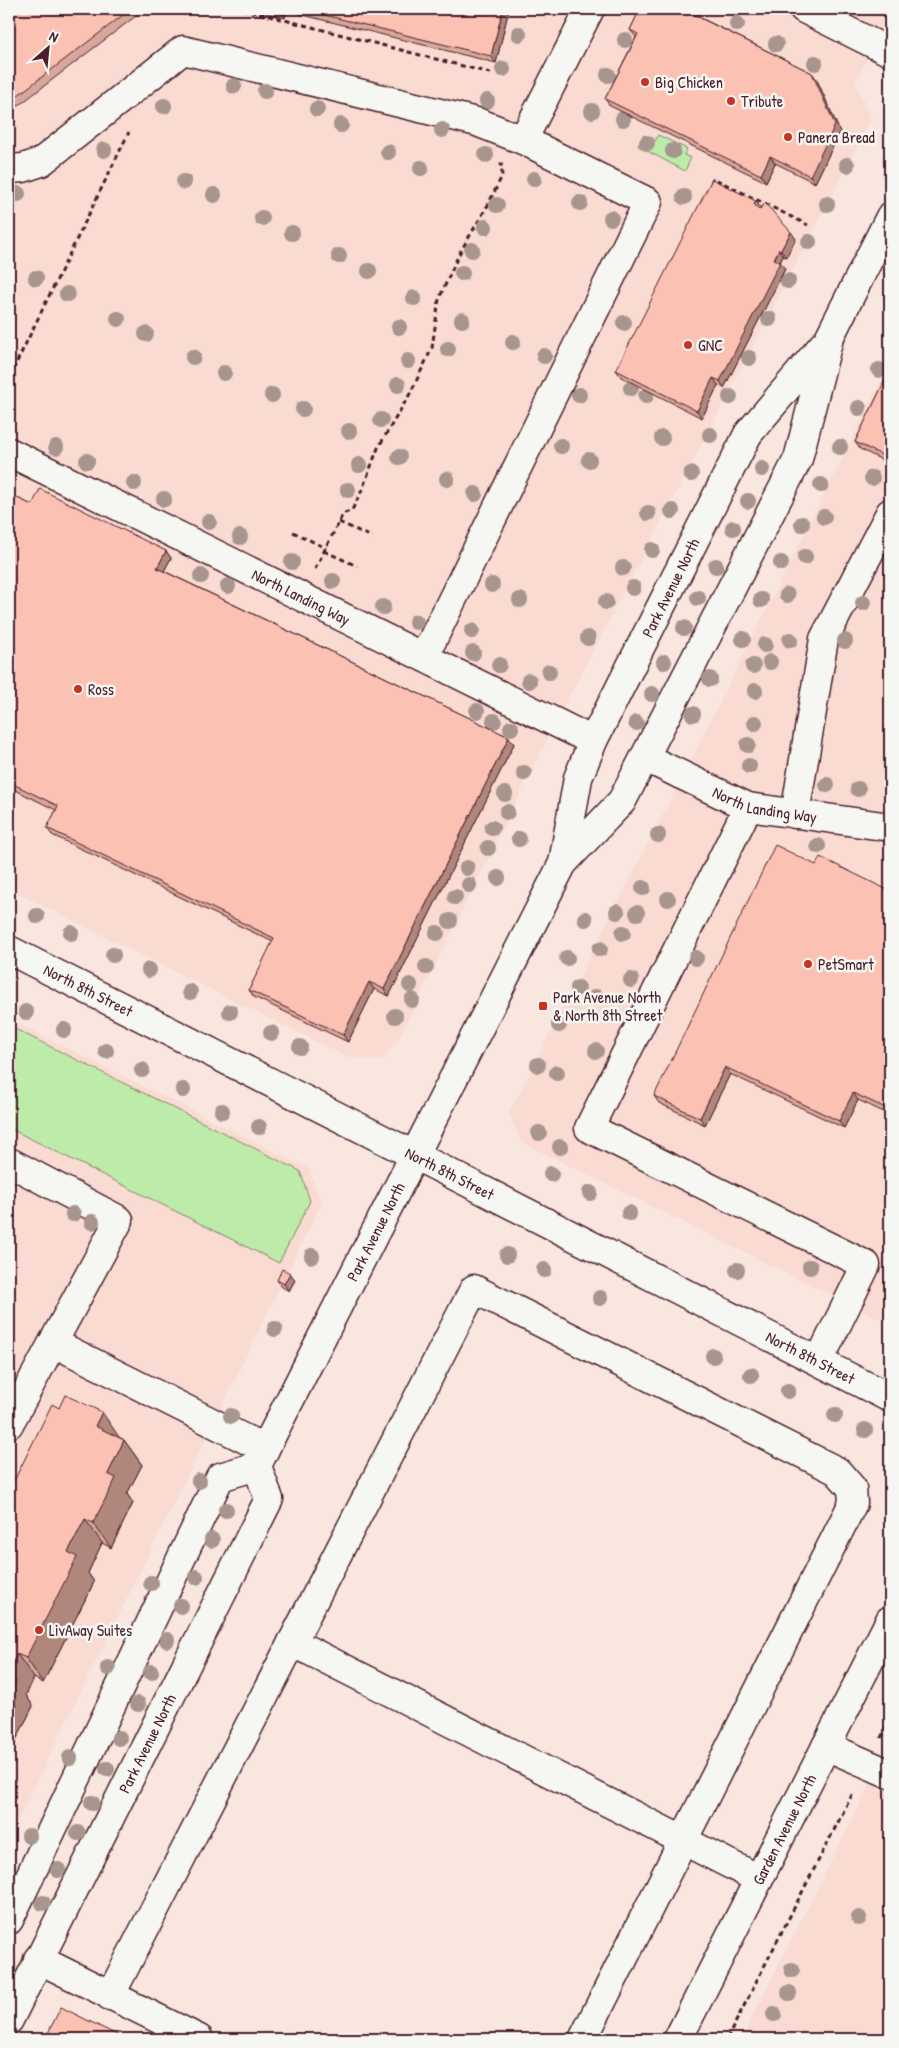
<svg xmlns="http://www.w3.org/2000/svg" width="899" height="2048" viewBox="0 0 899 2048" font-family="'Patrick Hand',sans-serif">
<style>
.built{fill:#f9dbd2}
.green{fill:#bdeba9;stroke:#84856a}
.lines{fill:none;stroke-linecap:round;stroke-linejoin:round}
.minor-casing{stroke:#4a1f2b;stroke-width:31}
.path{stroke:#4a1f2b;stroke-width:3;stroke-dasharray:5 4;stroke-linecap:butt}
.minor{stroke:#f6f6f2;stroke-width:28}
.tree{fill:#a8958d}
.wall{fill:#d8a69a;stroke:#4a1f2b}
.shaded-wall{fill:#b0877d;stroke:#4a1f2b}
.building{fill:#fbc1b3;stroke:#4a1f2b}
.poi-dot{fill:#c8321e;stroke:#f6f6f2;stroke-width:2}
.labels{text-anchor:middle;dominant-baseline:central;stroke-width:5;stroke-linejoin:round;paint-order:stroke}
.poi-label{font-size:16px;fill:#4a1f2b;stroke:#f6f6f2;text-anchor:start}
.street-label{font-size:16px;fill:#4a1f2b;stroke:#f6f6f2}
</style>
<rect width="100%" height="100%" fill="#f8e6df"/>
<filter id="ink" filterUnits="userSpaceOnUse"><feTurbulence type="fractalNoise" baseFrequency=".02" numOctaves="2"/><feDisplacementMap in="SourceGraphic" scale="10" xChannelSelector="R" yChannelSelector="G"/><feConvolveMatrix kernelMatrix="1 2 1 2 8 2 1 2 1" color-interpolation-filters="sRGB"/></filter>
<g filter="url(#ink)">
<path class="built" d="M9 9H890V14L855 83 871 120 549 735 399 1038 381 1061 345 1056 9 889Z
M890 364V1324L521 1142 509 1113 668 805Z
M9 1019 309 1169 321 1204 9 1838Z
M890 1745V2039H741L859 1806Z"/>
<path class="green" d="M643 135 655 141 658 135 687 149 684 155 691 158 685 171 638 146Z
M9 1026 300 1171 310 1201 279 1263 9 1128Z"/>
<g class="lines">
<defs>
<g id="minor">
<path d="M804 9 890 52"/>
<path d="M523 140 590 9"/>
<path d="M9 169 23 168 41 162 183 50 477 122 523 140 648 202 424 657"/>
<path id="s1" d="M9 452 593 741"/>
<path id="s2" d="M646 758 748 807 890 827"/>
<path d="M748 807 589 1128 866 1265 819 1361"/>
<path d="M795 814 824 639 890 513"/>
<path id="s3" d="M563 863 578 778 593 741 748 434 824 344"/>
<path id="s4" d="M9 950C303 1098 597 1248 890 1398"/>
<path d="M9 1162 119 1220 9 1424"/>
<path d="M54 1343 265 1449"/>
<path d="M292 1642 759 1879"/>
<path d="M826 1746 890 1774"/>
<path d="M9 1920 220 1477 257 1466"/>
<path d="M38 1959 199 2039"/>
<path d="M110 1996 474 1289 837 1471 852 1488 853 1503 583 2039"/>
<path id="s5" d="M9 2020 269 1499 257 1466 265 1449 563 863 622 801 798 459 829 338 890 217"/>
<path id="s6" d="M678 2039 890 1620"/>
</g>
</defs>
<use href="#minor" class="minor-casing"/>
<path class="path" d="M242 9 494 74
M711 183 713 178 808 225
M9 378 129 132
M339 522 372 537
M293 532 326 548
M324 551 357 566
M315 569 343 514 352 510 362 490 378 448 411 392 432 348 439 299 459 254 488 205 502 176 501 163
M881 1738 890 1720
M727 2039 854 1791"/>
<use href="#minor" class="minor"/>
</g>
<g class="tree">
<circle cx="737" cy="24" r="8"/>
<circle cx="519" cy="34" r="8"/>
<circle cx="625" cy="40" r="8"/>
<circle cx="776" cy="44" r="8"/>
<circle cx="815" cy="63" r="8"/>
<circle cx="503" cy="69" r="8"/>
<circle cx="608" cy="75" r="8"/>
<circle cx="234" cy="86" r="8"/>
<circle cx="265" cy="91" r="8"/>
<circle cx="487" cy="101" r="8"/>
<circle cx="164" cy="106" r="8"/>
<circle cx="317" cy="109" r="8"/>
<circle cx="592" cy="111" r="8"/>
<circle cx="623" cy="119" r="8"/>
<circle cx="341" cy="125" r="8"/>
<circle cx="442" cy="130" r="8"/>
<circle cx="647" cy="143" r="8"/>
<circle cx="104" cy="150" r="8"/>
<circle cx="673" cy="151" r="8"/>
<circle cx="388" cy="152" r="8"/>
<circle cx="486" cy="155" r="8"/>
<circle cx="847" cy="165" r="8"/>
<circle cx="421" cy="168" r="8"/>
<circle cx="534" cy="179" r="8"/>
<circle cx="184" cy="182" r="8"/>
<circle cx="18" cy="194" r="8"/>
<circle cx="214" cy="195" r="8"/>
<circle cx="684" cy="197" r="8"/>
<circle cx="580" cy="203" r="8"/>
<circle cx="827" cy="204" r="8"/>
<circle cx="497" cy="205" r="8"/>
<circle cx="262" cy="218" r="8"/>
<circle cx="611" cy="218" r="8"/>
<circle cx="485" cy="227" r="8"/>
<circle cx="292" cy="233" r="8"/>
<circle cx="809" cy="242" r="8"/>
<circle cx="472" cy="250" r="8"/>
<circle cx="339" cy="256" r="8"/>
<circle cx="369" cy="271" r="8"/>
<circle cx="462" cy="273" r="8"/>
<circle cx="36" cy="278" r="8"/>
<circle cx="788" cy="281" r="8"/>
<circle cx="67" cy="294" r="8"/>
<circle cx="414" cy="298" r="8"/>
<circle cx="118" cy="319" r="8"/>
<circle cx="769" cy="319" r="8"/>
<circle cx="462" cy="320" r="8"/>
<circle cx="624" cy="323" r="8"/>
<circle cx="399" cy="327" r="8"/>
<circle cx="146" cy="334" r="8"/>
<circle cx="513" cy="342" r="8"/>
<circle cx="448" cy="349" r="8"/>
<circle cx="544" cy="356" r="8"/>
<circle cx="193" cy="357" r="8"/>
<circle cx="749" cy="358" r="8"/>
<circle cx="408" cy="361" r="8"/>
<circle cx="879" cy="370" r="8"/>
<circle cx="224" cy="373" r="8"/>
<circle cx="398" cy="385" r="8"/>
<circle cx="631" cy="388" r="8"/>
<circle cx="272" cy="395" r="8"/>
<circle cx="579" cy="395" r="8"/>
<circle cx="646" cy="396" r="8"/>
<circle cx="730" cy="397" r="8"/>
<circle cx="859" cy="408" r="8"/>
<circle cx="303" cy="409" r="8"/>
<circle cx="381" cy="420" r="8"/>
<circle cx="349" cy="431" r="8"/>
<circle cx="710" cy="435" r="8"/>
<circle cx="662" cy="438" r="8"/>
<circle cx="561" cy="446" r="8"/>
<circle cx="56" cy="447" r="8"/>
<circle cx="840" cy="447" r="8"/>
<circle cx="399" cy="457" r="8"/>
<circle cx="589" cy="460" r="8"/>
<circle cx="87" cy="461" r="8"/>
<circle cx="359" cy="465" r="8"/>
<circle cx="762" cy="469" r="8"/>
<circle cx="691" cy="474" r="8"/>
<circle cx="872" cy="478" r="8"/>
<circle cx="447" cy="479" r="8"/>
<circle cx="134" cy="483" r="8"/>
<circle cx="821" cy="485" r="8"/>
<circle cx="348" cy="490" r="8"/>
<circle cx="475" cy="494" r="8"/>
<circle cx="164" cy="499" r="8"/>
<circle cx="748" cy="501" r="8"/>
<circle cx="672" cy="511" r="8"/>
<circle cx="648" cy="513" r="8"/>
<circle cx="824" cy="517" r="8"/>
<circle cx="209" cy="522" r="8"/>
<circle cx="802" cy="524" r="8"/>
<circle cx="733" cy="528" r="8"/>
<circle cx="240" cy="537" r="8"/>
<circle cx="652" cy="550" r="8"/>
<circle cx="805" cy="557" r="8"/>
<circle cx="292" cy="562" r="8"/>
<circle cx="781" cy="563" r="8"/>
<circle cx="716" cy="566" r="8"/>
<circle cx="623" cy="568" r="8"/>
<circle cx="201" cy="576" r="8"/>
<circle cx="333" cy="581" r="8"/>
<circle cx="492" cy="585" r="8"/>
<circle cx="228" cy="586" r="8"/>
<circle cx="633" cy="588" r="8"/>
<circle cx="787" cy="595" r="8"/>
<circle cx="698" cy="598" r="8"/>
<circle cx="520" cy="600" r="8"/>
<circle cx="761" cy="600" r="8"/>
<circle cx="606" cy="602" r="8"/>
<circle cx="863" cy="603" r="8"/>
<circle cx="383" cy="607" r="8"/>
<circle cx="416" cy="622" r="8"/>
<circle cx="684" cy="628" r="8"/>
<circle cx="472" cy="631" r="8"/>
<circle cx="588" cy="638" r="8"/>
<circle cx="743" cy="639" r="8"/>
<circle cx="790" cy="640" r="8"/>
<circle cx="845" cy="641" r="8"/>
<circle cx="765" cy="645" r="8"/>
<circle cx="473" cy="653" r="8"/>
<circle cx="664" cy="662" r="8"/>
<circle cx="770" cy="662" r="8"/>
<circle cx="499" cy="665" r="8"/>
<circle cx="753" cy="666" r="8"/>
<circle cx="549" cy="672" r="8"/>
<circle cx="710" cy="679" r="8"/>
<circle cx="529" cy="681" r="8"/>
<circle cx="755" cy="691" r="8"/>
<circle cx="652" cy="694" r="8"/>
<circle cx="477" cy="711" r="8"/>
<circle cx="693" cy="714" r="8"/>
<circle cx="494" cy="721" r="8"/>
<circle cx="636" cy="723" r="8"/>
<circle cx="755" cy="723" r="8"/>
<circle cx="511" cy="728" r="8"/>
<circle cx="748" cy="745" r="8"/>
<circle cx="749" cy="766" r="8"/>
<circle cx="524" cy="773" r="8"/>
<circle cx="827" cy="785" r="8"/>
<circle cx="858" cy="789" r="8"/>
<circle cx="505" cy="794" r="8"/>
<circle cx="507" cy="812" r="8"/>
<circle cx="492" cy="828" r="8"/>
<circle cx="658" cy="835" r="8"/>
<circle cx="519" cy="839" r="8"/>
<circle cx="818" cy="846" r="8"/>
<circle cx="488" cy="848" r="8"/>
<circle cx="467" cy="868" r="8"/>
<circle cx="498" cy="878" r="8"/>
<circle cx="469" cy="885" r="8"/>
<circle cx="643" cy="888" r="8"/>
<circle cx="455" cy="897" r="8"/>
<circle cx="668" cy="899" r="8"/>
<circle cx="617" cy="912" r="8"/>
<circle cx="637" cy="913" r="8"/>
<circle cx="37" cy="916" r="8"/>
<circle cx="585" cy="919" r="8"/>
<circle cx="450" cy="921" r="8"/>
<circle cx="71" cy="933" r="8"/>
<circle cx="437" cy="933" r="8"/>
<circle cx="623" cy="933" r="8"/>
<circle cx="600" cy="949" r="8"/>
<circle cx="113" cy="955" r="8"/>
<circle cx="567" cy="958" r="8"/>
<circle cx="696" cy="958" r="8"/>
<circle cx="426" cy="967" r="8"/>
<circle cx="149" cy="970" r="8"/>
<circle cx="631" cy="980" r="8"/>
<circle cx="410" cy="985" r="8"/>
<circle cx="578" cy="988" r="8"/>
<circle cx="190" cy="992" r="8"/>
<circle cx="596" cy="997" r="8"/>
<circle cx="412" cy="1000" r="8"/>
<circle cx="26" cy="1012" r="8"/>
<circle cx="230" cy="1012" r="8"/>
<circle cx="395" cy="1016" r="8"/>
<circle cx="559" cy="1025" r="8"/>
<circle cx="64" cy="1030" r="8"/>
<circle cx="271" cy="1033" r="8"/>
<circle cx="300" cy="1047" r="8"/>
<circle cx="106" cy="1051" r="8"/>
<circle cx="596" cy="1051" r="8"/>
<circle cx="538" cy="1065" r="8"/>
<circle cx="142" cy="1070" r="8"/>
<circle cx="557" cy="1073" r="8"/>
<circle cx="183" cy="1090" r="8"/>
<circle cx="222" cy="1111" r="8"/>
<circle cx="259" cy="1127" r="8"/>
<circle cx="539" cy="1133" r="8"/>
<circle cx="560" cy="1147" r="8"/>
<circle cx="551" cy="1174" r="8"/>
<circle cx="590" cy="1193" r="8"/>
<circle cx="629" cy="1213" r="8"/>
<circle cx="73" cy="1214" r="8"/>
<circle cx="92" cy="1222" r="8"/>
<circle cx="507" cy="1255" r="8"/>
<circle cx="312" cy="1256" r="8"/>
<circle cx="810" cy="1267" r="8"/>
<circle cx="544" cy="1270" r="8"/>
<circle cx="737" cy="1270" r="8"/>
<circle cx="600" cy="1298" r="8"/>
<circle cx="275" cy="1329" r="8"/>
<circle cx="713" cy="1356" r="8"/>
<circle cx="751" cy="1375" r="8"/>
<circle cx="788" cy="1391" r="8"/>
<circle cx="835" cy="1415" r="8"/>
<circle cx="231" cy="1416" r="8"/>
<circle cx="865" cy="1430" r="8"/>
<circle cx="199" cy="1481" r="8"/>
<circle cx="226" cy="1510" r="8"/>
<circle cx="212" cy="1540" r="8"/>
<circle cx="196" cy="1577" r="8"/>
<circle cx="151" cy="1583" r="8"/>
<circle cx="181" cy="1606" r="8"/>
<circle cx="167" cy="1640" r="8"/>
<circle cx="108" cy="1668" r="8"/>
<circle cx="151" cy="1672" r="8"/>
<circle cx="138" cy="1704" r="8"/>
<circle cx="119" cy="1738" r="8"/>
<circle cx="70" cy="1758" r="8"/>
<circle cx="107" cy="1769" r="8"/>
<circle cx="92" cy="1803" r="8"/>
<circle cx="78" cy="1833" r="8"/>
<circle cx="29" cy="1836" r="8"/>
<circle cx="58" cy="1870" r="8"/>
<circle cx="43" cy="1903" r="8"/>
<circle cx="859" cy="1918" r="8"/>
<circle cx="792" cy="1970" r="8"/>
<circle cx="789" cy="1993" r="8"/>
<circle cx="774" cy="2014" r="8"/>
</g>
<path class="wall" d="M9 9H145L14 109 9 103Z
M250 9H509L496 63 287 11 285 18Z
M640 9H695L700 15 699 17 812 73 817 80 840 132 815 183 775 163 766 182 610 106 605 99 636 37 630 30Z
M761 208 796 239 786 257 783 256 780 263 785 269 724 388 718 385 702 418 621 377 616 370Z
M890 370V464L860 449 855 442Z
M9 494 32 505 166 551 171 558 164 571 509 737 514 744 389 996 374 989 348 1042 254 997 249 990 273 942 52 835 47 828 56 810 9 787Z
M816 865 890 891V1115L858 1100 844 1128 730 1074 705 1125 659 1103 654 1096Z
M290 1273 295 1280 289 1291 282 1287 277 1280Z
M119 1437 124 1440 142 1465 127 1494 133 1503 111 1548 102 1543 88 1573 94 1582 43 1683 34 1678 26 1695 33 1706 12 1748 9 1747V1491Z"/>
<path class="shaded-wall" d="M281 9H285L287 11 285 18 280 11Z
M503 9H509L496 63 491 56Z
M695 9 700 15 697 21 692 14Z
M812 73 817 80 840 132 815 183 810 176Z
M770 156 775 163 766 182 761 175Z
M756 201 761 208 759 211 754 204Z
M791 232 796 239 786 257 781 250Z
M779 249 783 256 780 263 785 269 724 388 720 381Z
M713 378 718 385 702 418 697 411Z
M166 551 171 558 162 575 157 568Z
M509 737 514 744 389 996 384 989Z
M369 982 374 989 348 1042 343 1035Z
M725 1067 730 1074 705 1125 700 1118Z
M853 1093 858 1100 844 1128 839 1121Z
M290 1273 295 1280 289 1291 284 1284Z
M102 1412 119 1437 112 1451 95 1426Z
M124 1440 142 1465 127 1494 133 1503 111 1548 93 1523 108 1474Z
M85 1519 102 1543 88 1573 94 1582 43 1683 26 1658 68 1552Z
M17 1654 34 1678 26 1695 33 1706 12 1748 9 1744V1670Z"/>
<path class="building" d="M9 9H131L9 102Z
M272 9H281L280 11Z
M300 9H503L491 56Z
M640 9H695L692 14 812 73 835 125 810 176 770 156 761 175 605 99 638 34 630 30Z
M712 179 756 201 754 204 759 210 765 203 791 232 781 250 779 249 774 259 780 262 720 381 713 378 697 411 616 370Z
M890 370V459L855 442Z
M40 489 166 551 157 568 509 737 384 989 369 982 343 1035 249 990 274 938 47 828 58 806 9 782V494L32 505Z
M775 845 816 865 820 857 890 891V1110L853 1093 839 1121 725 1067 700 1118 654 1096Z
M282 1269 290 1273 284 1284 277 1280Z
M65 1395 102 1412 95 1426 124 1440 108 1474 116 1478 93 1523 85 1519 68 1552 77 1557 26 1658 17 1654 9 1670V1491L52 1404 59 1408Z
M9 1678 16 1681 9 1695Z
M61 2007 125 2039H45Z"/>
</g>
<g class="poi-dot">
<circle cx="645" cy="82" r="5"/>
<circle cx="731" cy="101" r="5"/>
<circle cx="788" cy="137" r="5"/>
<circle cx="688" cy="345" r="5"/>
<circle cx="78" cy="689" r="5"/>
<circle cx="808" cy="964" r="5"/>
<rect x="538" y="1001" width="10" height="10" rx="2.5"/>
<circle cx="39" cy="1630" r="5"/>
</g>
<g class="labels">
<g class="poi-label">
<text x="655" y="82">Big Chicken</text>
<text x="741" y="101">Tribute</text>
<text x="798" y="137">Panera Bread</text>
<text x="698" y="345">GNC</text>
<text x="88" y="689">Ross</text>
<text x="818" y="964">PetSmart</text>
<text x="553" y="997">Park Avenue North<tspan x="553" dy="18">&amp; North 8th Street</tspan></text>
<text x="49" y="1630">LivAway Suites</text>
</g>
<g class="street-label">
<text stroke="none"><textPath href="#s3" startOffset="298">Park Avenue North</textPath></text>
<text stroke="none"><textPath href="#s1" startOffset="326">North Landing Way</textPath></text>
<text stroke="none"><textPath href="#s2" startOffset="129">North Landing Way</textPath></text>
<text stroke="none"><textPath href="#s4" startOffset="89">North 8th Street</textPath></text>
<text stroke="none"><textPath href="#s4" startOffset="494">North 8th Street</textPath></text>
<text stroke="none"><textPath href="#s5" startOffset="880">Park Avenue North</textPath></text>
<text stroke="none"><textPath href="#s4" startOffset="899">North 8th Street</textPath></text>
<text stroke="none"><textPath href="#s5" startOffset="309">Park Avenue North</textPath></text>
<text stroke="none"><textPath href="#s6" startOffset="235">Garden Avenue North</textPath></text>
</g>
</g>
<rect width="899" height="2048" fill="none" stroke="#f6f6f2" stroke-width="30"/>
<rect x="15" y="15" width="869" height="2018" fill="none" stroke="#4a1f2b" stroke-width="2" filter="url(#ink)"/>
<g transform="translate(48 48) rotate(27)" stroke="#f6f6f2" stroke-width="4" paint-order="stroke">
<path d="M0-4L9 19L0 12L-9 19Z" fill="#4a1f2b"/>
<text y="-8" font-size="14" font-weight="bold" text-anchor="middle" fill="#4a1f2b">N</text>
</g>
</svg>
